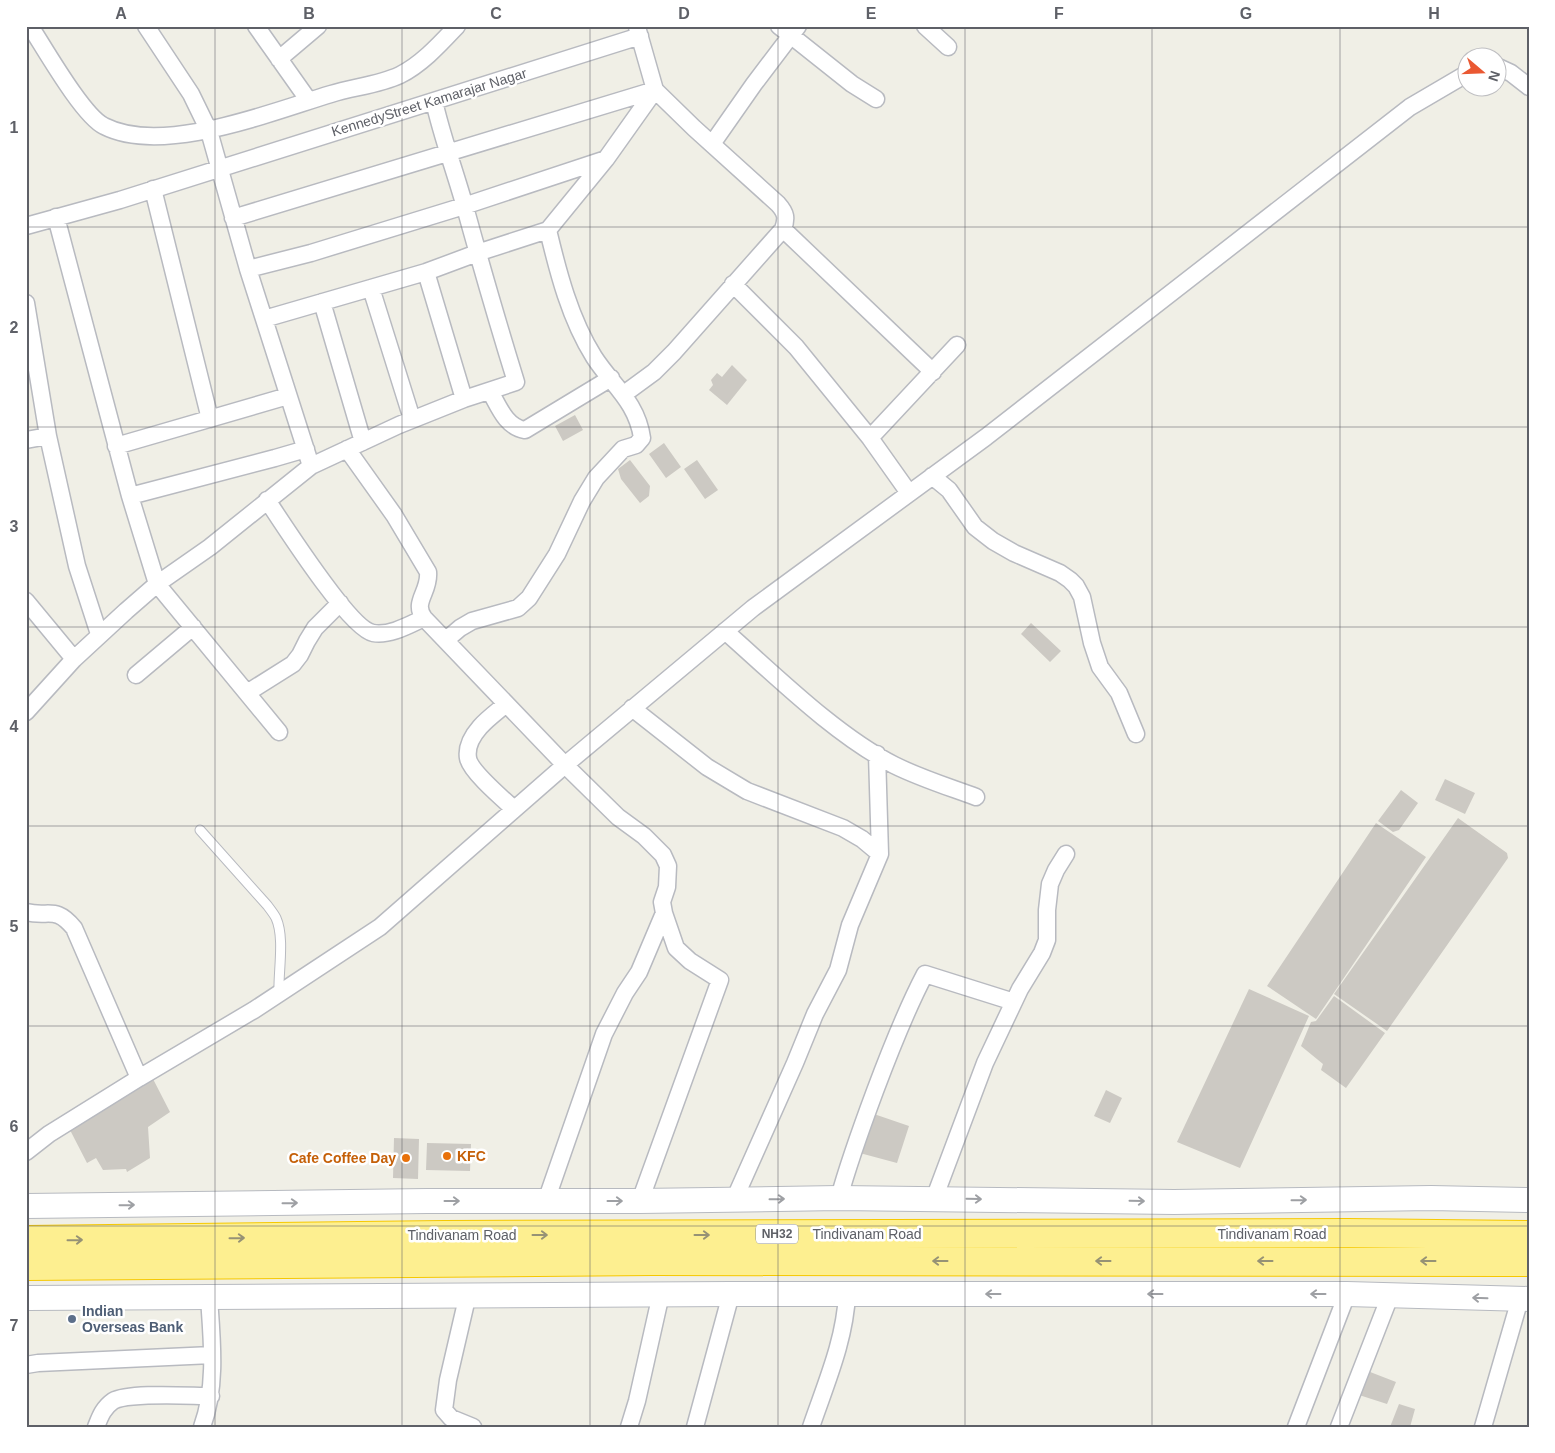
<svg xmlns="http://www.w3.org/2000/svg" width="1555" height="1453" viewBox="0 0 1555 1453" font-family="Arial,sans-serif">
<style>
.building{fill:#ccc9c3}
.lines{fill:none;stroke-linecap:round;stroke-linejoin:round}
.lane-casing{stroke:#b8bac0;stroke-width:11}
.street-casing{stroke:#b8bac0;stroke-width:19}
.secondary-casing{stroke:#b7bac0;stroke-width:26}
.highway-casing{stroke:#f6c800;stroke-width:30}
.lane{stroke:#fff;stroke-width:9}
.street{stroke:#fff;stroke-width:16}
.secondary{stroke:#fff;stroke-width:24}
.highway{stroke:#fdef90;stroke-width:28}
.oneway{stroke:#9ea0a4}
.oneway2{stroke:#969275}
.grid{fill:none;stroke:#5e6067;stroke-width:1;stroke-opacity:0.55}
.food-dot{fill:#e8710a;stroke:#fff;stroke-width:2}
.service-dot{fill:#5c6f8a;stroke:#fff;stroke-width:2}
.labels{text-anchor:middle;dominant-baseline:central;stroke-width:5;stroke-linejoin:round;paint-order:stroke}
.shield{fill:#fff;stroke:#8e9095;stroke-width:1}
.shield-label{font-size:12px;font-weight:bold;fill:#5e6067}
.street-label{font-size:14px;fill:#5e6067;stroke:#fff}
.food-label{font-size:14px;font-weight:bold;fill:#c56008;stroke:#fff;text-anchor:start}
.service-label{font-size:14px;font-weight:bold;fill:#4e5e75;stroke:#fff;text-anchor:start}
.neatline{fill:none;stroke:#5e6067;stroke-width:2}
.grid-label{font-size:16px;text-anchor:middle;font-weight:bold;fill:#5e6067}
</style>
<rect width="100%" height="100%" fill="#f0efe6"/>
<path class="building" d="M732 365 747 380 727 405 709 390 713 385 711 380 717 373 722 377Z
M575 415 583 430 563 441 555 426Z
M664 443 681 467 666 478 649 454Z
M630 460 650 486 649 496 640 503 621 479 618 469Z
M697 460 718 490 705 499 684 469Z
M1031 623 1061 651 1050 662 1021 634Z
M1445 779 1475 793 1465 814 1435 800Z
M1401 790 1418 803 1399 830 1393 832 1378 821Z
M1458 818 1507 853 1508 858 1387 1031 1334 994Z
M1376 823 1426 857 1316 1019 1267 986Z
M1249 989 1309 1016 1240 1168 1177 1142Z
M1334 996 1385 1033 1346 1088 1321 1070 1323 1064 1301 1046 1311 1022 1316 1021Z
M152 1077 170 1112 148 1127 150 1158 127 1172 126 1169 103 1170 96 1158 87 1163 70 1130Z
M1106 1090 1122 1098 1110 1123 1094 1116Z
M871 1113 909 1126 897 1163 856 1152Z
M394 1138 419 1139 418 1179 393 1178Z
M427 1143 471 1144 470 1171 426 1170Z
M1365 1370 1396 1382 1387 1404 1356 1394Z
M1399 1404 1415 1409 1410 1427H1390Z"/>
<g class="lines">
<defs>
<path id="lane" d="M200 830 267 905C270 909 274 914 276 918 285 938 278 972 279 993"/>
<path id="street" d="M30 26C45 49 83 116 104 126 162 156 271 112 331 94 353 87 379 85 400 75 422 64 440 44 457 26
M146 26 191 94 209 131 248 269 311 466
M256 26 309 101
M779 26 852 84 876 99
M925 26 948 47
M279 59 318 26
M1498 67 1511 73 1529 87
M712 144 754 84 798 26
M153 189 210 419
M56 217 130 496 157 584 279 732
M233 218 655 90 694 128 778 204C786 213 787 218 783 229L674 352 654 372 624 394
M26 226 120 200 640 36
M783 229 933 372
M248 269 311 253 464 206 606 159
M426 272 464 399
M733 284 796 347 870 438 909 493
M371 288 412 419
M322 302 363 442
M26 303 48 436 77 566 99 634
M264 319 426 272 477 253 548 230 606 159 655 90 637 27
M490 391C499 407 506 427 525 430L611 378
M870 438 957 345
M26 440 48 436
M116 446 288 396
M347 449 394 515 428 572C430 592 412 602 424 618L565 765 618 817 644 836 663 855 668 866 667 887 662 902 664 913 676 948 690 961 720 980 640 1201
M932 476 949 490 975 527 993 541 1014 553 1060 573 1070 580 1076 586 1082 597 1092 643 1100 667 1119 693 1136 734
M130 496 275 458 306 449
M267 500C283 524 350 629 373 633 390 636 409 625 424 618
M26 601 74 659
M725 631C775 675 835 735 894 765 920 778 949 787 976 797
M446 640 460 628 472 621 518 608 529 598 557 554 582 501 596 478 623 449 636 445 642 438C637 402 612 385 594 357 570 319 558 272 548 230
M136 675 193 627
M247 693 293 664 300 655 307 641 315 628 340 603
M506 704C498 711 488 718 480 727 473 735 466 746 468 758 470 771 503 799 514 809
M632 708 707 767 747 791 843 828 862 839 880 854 877 754
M26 712 74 659 126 611 157 584 210 547 311 466 399 425 464 399 516 382C498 324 481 265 465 207 455 171 442 137 434 101
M26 912C49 918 55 905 74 928L139 1078
M26 1152 49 1134 139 1078 254 1010 380 927 565 765 753 608 986 437 1410 107 1468 73
M839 1198C849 1161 862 1126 875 1091 890 1051 905 1012 925 974L1014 1002
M934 1199 985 1063 1020 989 1042 953 1047 940V910L1050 884 1056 870 1066 854
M734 1200 795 1063 815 1014 838 970 850 925 880 854
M546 1201 604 1034 625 993 639 972 664 913
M468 1294 448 1380 444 1410 451 1418 473 1427
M26 1365 38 1363 212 1355
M96 1427C100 1417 103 1408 113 1401 129 1392 189 1396 211 1396
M202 1427C217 1386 212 1341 209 1298
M629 1427 637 1401 661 1294
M695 1427 731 1294
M811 1427C826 1383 845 1340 847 1294
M1296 1427 1347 1294
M1339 1427 1390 1296
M1483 1427 1520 1299"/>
<path id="secondary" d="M26 1206 427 1201H640L839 1198 1174 1202 1431 1198 1529 1200
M26 1298 731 1294H1347L1529 1299"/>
<path id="highway" d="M26 1240 443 1235 1348 1233 1529 1235
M26 1266 653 1261 1529 1262"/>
</defs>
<use href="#lane" class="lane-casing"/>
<use href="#street" class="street-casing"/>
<use href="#secondary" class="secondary-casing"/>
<use href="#highway" class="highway-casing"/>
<use href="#lane" class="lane"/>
<use href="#street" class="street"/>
<use href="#secondary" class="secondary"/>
<use href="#highway" class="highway"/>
</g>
<defs><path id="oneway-shaft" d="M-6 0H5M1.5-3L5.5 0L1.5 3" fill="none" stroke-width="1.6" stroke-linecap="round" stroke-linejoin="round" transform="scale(1.25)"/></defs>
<g class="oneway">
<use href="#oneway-shaft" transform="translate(777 1199) rotate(-1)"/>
<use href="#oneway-shaft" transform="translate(974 1199) rotate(1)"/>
<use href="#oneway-shaft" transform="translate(1299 1200) rotate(-1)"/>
<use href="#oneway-shaft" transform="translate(452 1201)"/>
<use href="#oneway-shaft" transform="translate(615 1201)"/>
<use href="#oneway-shaft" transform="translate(1137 1201) rotate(1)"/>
<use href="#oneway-shaft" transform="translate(290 1203) rotate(-1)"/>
<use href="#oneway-shaft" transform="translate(127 1205) rotate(-1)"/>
<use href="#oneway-shaft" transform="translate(993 1294) rotate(-180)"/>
<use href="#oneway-shaft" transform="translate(1155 1294) rotate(-180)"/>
<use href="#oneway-shaft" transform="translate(1318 1294) rotate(180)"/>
<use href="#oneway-shaft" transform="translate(1480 1298) rotate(-178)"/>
</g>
<g class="oneway2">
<use href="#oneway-shaft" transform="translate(540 1235)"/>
<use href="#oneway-shaft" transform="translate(702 1235)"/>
<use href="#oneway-shaft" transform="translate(237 1238) rotate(-1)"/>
<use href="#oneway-shaft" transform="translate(75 1240) rotate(-1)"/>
<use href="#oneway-shaft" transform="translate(940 1261) rotate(180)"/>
<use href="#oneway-shaft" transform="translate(1103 1261) rotate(180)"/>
<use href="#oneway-shaft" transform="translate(1265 1261) rotate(180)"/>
<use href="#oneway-shaft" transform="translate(1428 1261) rotate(180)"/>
</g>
<path class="grid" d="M215 26V1427M402 26V1427M590 26V1427M778 26V1427M965 26V1427M1152 26V1427M1340 26V1427M26 227H1529M26 427H1529M26 627H1529M26 826H1529M26 1026H1529M26 1226H1529"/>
<g class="food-dot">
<circle cx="447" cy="1156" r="5"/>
<circle cx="406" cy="1158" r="5"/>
</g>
<circle class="service-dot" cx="72" cy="1319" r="5"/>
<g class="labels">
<rect class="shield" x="756" y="1224.5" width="42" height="19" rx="4"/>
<g class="shield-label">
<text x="777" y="1234">NH32</text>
</g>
<g class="street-label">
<text transform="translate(429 102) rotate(-17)">KennedyStreet Kamarajar Nagar</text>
<text x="867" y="1234">Tindivanam Road</text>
<text x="1272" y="1234">Tindivanam Road</text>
<text x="462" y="1235">Tindivanam Road</text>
</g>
<g class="food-label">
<text x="457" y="1156">KFC</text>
<text x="396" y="1158" text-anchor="end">Cafe Coffee Day</text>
</g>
<g class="service-label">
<text x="82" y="1311">Indian<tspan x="82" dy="16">Overseas Bank</tspan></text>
</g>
</g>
<rect width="1555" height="1453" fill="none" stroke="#ffffff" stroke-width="55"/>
<g transform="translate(1482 72) rotate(109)"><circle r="24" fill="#ffffff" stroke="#bfbfc2"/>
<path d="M0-4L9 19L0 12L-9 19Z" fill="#ea5832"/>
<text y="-8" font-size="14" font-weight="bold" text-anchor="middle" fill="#5e6067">N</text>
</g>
<rect x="28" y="28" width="1500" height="1398" class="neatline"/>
<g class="grid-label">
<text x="121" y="19">A</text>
<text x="309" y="19">B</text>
<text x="496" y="19">C</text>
<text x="684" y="19">D</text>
<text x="871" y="19">E</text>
<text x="1059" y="19">F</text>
<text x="1246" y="19">G</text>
<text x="1434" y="19">H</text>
<text x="14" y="133">1</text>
<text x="14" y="333">2</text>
<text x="14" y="532">3</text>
<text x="14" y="732">4</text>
<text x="14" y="932">5</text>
<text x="14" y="1132">6</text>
<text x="14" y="1331">7</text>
</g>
</svg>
